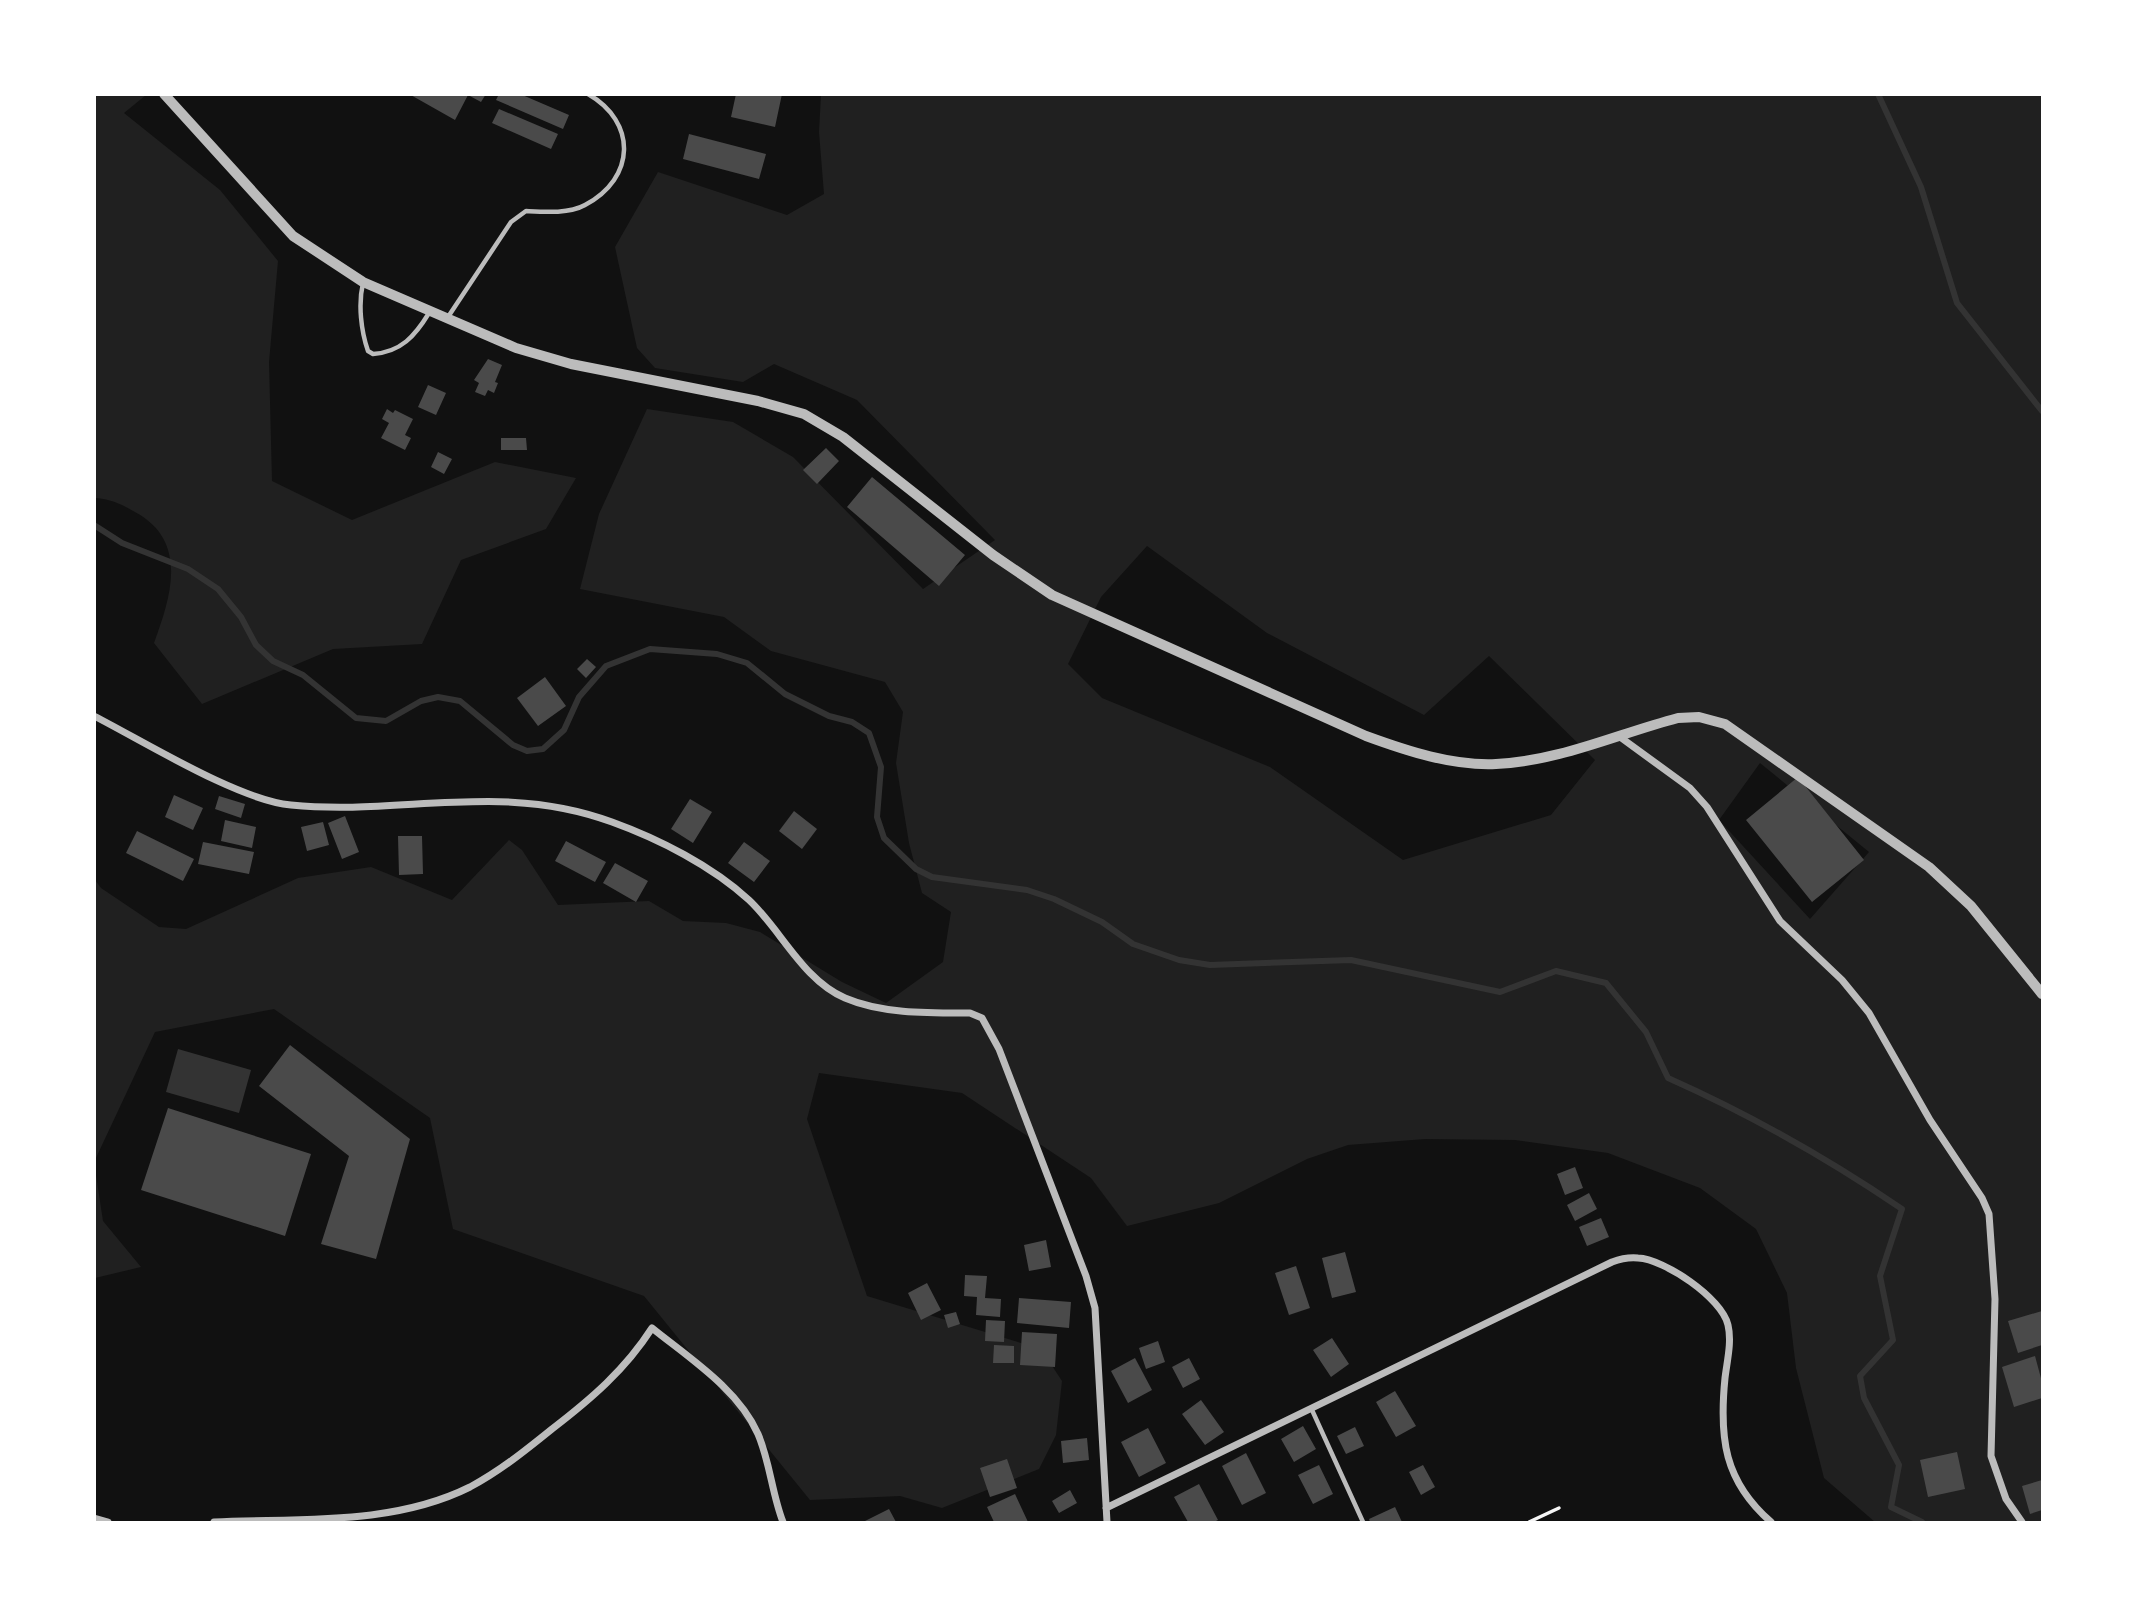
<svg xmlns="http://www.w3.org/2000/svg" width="2137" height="1617" viewBox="0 0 2137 1617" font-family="'Noto Sans',sans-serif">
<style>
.green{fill:#202020;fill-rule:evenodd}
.water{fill:#333}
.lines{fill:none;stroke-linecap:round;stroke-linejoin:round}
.stream{stroke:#333;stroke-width:6}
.building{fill:#4a4a4a}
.path{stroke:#f5f5f5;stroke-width:3.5}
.service{stroke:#bcbcbc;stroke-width:4.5}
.minor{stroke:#bcbcbc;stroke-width:7}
.tertiary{stroke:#bcbcbc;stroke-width:10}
</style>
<rect width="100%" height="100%" fill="#111"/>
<path class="green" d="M95 94 146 95 124 113 220 190 278 261 269 362 272 481 352 520 495 462 576 478 546 529 461 560 422 644 333 649 202 704 154 643C171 597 189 541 135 512 121 504 111 499 95 498Z
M821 95H2042V1522H1875L1824 1478 1796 1368 1787 1293 1756 1229 1700 1188 1608 1153 1515 1140 1425 1139 1348 1145 1307 1159 1219 1203 1127 1226 1091 1178 962 1093 819 1073 807 1119 867 1296 1041 1349 1062 1381 1056 1435 1039 1469 942 1508 900 1496 810 1500 644 1296 453 1229 430 1118 274 1009 155 1032 95 1160V880L101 888 159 927 186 929 298 878 371 867 452 900 509 840 522 850 558 905 649 901 683 921 726 923 760 932 842 982 886 1003 943 962 951 912 922 893 909 843 896 763 903 712 885 682 771 651 724 617 580 589 599 514 647 409 733 422 793 457 923 589 995 540 857 400 774 364 743 382 655 368 637 348 615 247 658 172 787 215 824 194 819 132ZM1147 546 1267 633 1424 715 1489 656 1595 760 1551 815 1403 860 1270 767 1102 698 1068 664 1101 597ZM1760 763 1869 852 1810 919 1719 820Z
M94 1162 103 1221 141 1267 95 1278Z"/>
<path class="water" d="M178 1049 251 1070 239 1113 166 1092Z"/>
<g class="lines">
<path class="stream" d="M1878 94 1921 187 1957 303 2042 411
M94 525 122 543 188 569 218 589 241 617 256 645 273 661 303 675 356 718 386 721 421 701 438 697 460 701 513 745 527 751 543 749 564 730 579 697 606 666 650 649 717 654 747 663 785 694 829 716 852 722 869 733 881 767 877 817 884 838 916 869 932 877 1027 890 1054 899 1102 922 1133 944 1179 960 1210 965 1351 960 1500 992 1556 971 1606 983 1646 1032 1668 1078C1751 1115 1827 1158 1902 1209L1880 1276 1893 1340 1860 1376 1864 1398 1899 1465 1891 1507 1922 1522"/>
</g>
<path class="building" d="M409 94H486L481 102 468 95 455 120Z
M499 94H520L569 115 563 129 496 100Z
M736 94H782L775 127 731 117Z
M499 109 558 134 551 149 492 123Z
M689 134 766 154 759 179 683 159Z
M488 359 502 365 495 382 498 383 494 393 488 390 485 396 475 392 479 383 474 380Z
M428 385 446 393 436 415 418 407Z
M387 409 393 413 395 410 413 419 405 435 411 438 405 450 381 438 389 423 382 419Z
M501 438H526L527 450H501Z
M826 448 839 461 817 484 803 470Z
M438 452 452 459 444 474 431 467Z
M872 477 965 555 939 586 847 507Z
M587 659 596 667 586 678 577 669Z
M545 677 566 706 538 726 517 698Z
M1798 777 1864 860 1812 902 1746 820Z
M174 795 203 808 193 830 165 817Z
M219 796 245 804 241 818 215 809Z
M690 799 712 812 693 843 671 829Z
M794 811 817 829 802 849 779 831Z
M345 816 359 852 342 859 328 823Z
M225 820 256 827 252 848 221 841Z
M323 822 329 845 307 851 301 827Z
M137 831 194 859 183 881 126 853Z
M398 836H422L423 874 399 875Z
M566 841 606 862 595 882 555 861Z
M203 842 254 852 249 874 198 864Z
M744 842 770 861 754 882 728 863Z
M615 863 648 881 636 902 603 883Z
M290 1045 410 1139 376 1259 321 1244 349 1156 259 1086Z
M168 1108 311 1154 285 1236 141 1190Z
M1575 1167 1583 1188 1565 1195 1557 1174Z
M1589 1193 1597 1209 1575 1221 1567 1205Z
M1601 1218 1609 1237 1587 1246 1579 1227Z
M1046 1240 1051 1267 1029 1271 1024 1245Z
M1345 1252 1356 1292 1332 1298 1322 1258Z
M1296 1266 1310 1308 1289 1315 1275 1273Z
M965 1275 987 1276 985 1298 1001 1299 1000 1317 976 1315 977 1297 964 1296Z
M927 1283 941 1310 921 1320 908 1293Z
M1019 1298 1071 1302 1069 1328 1017 1323Z
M2042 1311V1345L2018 1353 2008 1321Z
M956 1312 960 1324 948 1328 944 1315Z
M986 1320 1005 1321 1004 1342 985 1341Z
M1022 1332 1057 1334 1055 1367 1020 1365Z
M1332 1338 1349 1364 1331 1377 1313 1350Z
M1158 1341 1165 1362 1146 1369 1139 1348Z
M994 1345 1014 1346V1363H993Z
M2035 1356 2042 1382V1398L2014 1407 2002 1367Z
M1135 1358 1152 1390 1128 1403 1111 1371Z
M1189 1358 1200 1379 1183 1388 1172 1367Z
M1395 1391 1416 1426 1396 1437 1376 1402Z
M1201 1400 1224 1432 1205 1445 1182 1414Z
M1303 1426 1316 1449 1294 1462 1281 1439Z
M1355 1427 1364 1446 1346 1454 1337 1436Z
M1148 1428 1166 1463 1139 1477 1121 1442Z
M1087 1438 1089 1460 1063 1463 1061 1441Z
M1957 1452 1965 1489 1928 1497 1920 1460Z
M1246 1453 1266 1493 1242 1505 1222 1466Z
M1007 1459 1017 1488 990 1497 980 1468Z
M1319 1465 1333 1494 1313 1504 1298 1475Z
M1423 1465 1435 1487 1421 1495 1409 1472Z
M2042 1480V1510L2030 1514 2022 1486Z
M1199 1484 1218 1520 1214 1522H1188L1174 1497Z
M1070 1490 1077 1503 1059 1513 1052 1501Z
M1015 1494 1028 1522H994L987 1507Z
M1395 1507 1402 1522H1370L1369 1519Z
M889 1509 896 1522H863Z"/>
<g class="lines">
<path class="path" d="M1529 1522 1559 1508"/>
<path class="service" d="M363 283C358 304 361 331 368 351L373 354C401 352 415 336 429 313
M448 317 511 222 526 211C544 212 569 214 585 205 636 178 637 122 588 94
M1312 1410 1363 1522"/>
<path class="minor" d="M94 716C145 742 238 800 291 805 401 816 502 781 612 822 659 839 712 866 749 900 781 930 803 980 845 998 882 1014 930 1013 970 1013L982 1018 999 1049 1086 1276 1095 1308 1107 1522
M1620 737 1690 788 1707 807 1780 921 1842 980 1869 1013 1930 1120 1982 1198 1989 1214 1995 1299 1991 1456 2006 1499 2022 1522
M1106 1508 1612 1262C1620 1259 1628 1257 1638 1258 1664 1259 1722 1298 1728 1325 1732 1342 1727 1361 1725 1378 1719 1438 1724 1481 1771 1522
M94 1518 108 1522
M214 1522C299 1518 392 1526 470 1487 500 1471 526 1450 552 1429 591 1399 625 1370 652 1328 689 1358 738 1389 758 1434 770 1462 772 1494 783 1522"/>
<path class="tertiary" d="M164 94 293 236 363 282 516 348 571 364 758 401 804 414 843 437 993 555 1052 595 1366 736C1407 751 1452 766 1496 764 1560 761 1617 734 1678 718L1699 717 1725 724 1929 867 1971 906 2042 994"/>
</g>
<rect width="2137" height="1617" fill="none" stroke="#ffffff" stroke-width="192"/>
</svg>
